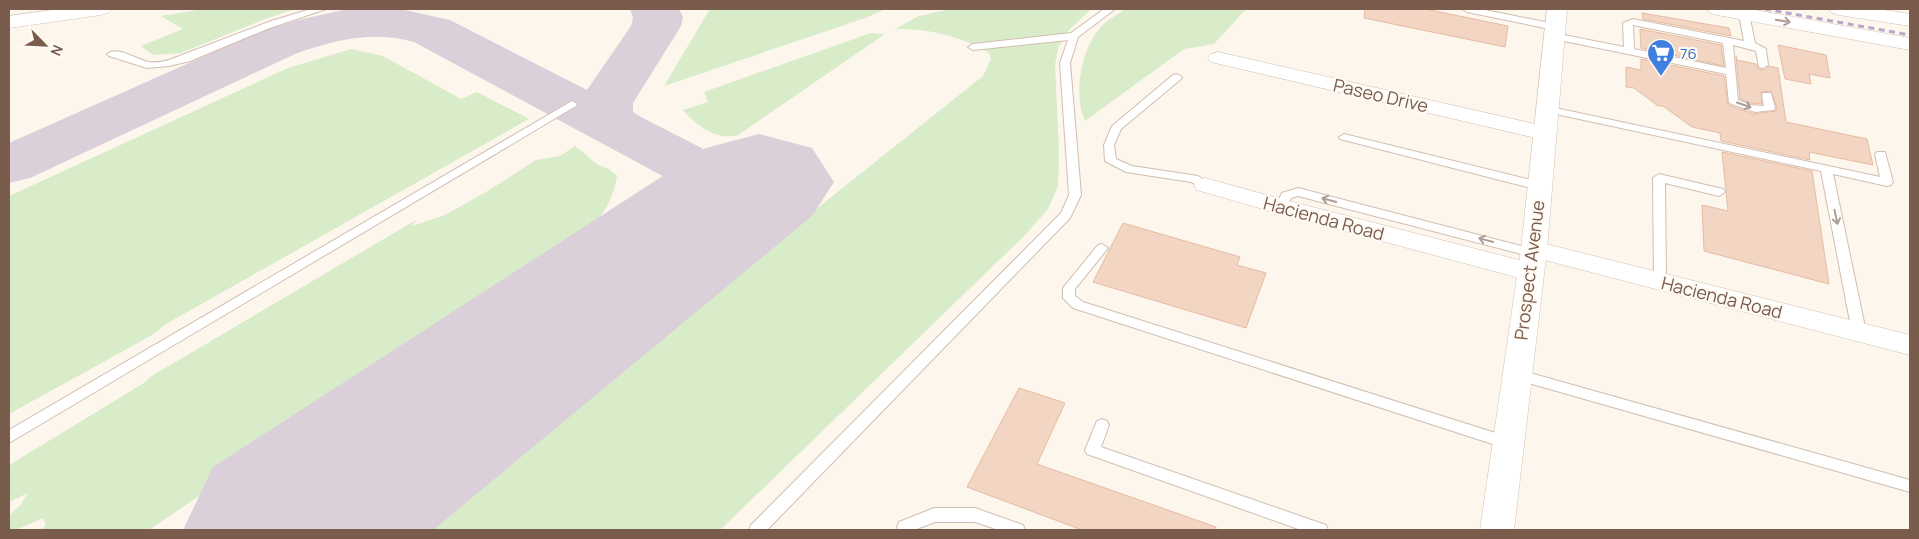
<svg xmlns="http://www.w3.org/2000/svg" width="1919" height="539" viewBox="0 0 1919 539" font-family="Manrope,sans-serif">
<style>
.green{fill:#d8ecc9}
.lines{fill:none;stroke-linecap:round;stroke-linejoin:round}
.taxiway{fill:#dbcfda;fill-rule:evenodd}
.runway{fill:#dbcfda;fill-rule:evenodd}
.building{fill:#f3d5c3;stroke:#e6bba3}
.lane-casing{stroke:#d1beb0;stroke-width:2}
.street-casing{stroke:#d1beb0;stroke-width:1}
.secondary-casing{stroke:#d6c0b0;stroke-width:1}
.lane{fill:#fff;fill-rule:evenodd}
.street{fill:#fff;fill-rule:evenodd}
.secondary{fill:#fff;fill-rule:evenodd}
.rail{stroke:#b9a8c9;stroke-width:3;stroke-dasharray:6 4.5;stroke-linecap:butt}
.oneway{stroke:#af9d94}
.labels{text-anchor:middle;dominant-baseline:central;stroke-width:4.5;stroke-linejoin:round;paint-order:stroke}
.far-shop-label{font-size:15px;fill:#366cbe;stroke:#fffaf3;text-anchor:start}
.street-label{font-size:18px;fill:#7a5c4d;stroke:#fffaf3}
</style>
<rect width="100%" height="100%" fill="#fdf6ec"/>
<path class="green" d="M203 9H295L265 19 181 53 153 55 141 46 183 29 161 16Z
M710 9H886L865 18 664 86Z
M951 9H1091L1068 31 1058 48 1055 65 1059 151 1058 186 1048 209 1025 235 720 530H414L983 76 991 59 989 53C960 36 929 28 895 29L919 16Z
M1125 9H1246L1214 44 1184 49 1085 121C1073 94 1081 50 1100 28 1107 20 1117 15 1125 9Z
M871 33 885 34 738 135C716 141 697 126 683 110L708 102 704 92Z
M351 49 383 56 461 99 477 92 529 119 166 324 154 334 9 414V196L288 68Z
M575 146 598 165 609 169 617 176C613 198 605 213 590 229L149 530H40L46 525 43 518 16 530H9V515L20 506 28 493 9 502V465L144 383 150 377 416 220 412 226 445 215 486 192 536 160 560 156Z"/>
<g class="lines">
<path class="taxiway" d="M348 9H400L450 20 587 90 631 26 633 17 630 9H679L683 17 681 26 633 103V112L641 117 764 180 773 194 764 208 743 213 722 208 414 42C374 30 333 40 295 54L30 178 9 183V143L259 32 298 20Z"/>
<path class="runway" d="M759 134 812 148 834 182 812 216 433 530H183L213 467 706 148Z"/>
</g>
<path class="building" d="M1365 9H1425L1508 26 1505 47 1364 18Z
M1642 13 1729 28 1731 36 1643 19Z
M1640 29 1721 45 1724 66 1641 48Z
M1778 45 1826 55 1830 78 1809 74 1811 84 1785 79Z
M1736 56 1737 60 1756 64 1759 69 1764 70 1769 66 1778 68 1786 122 1867 139 1873 165 1809 152 1810 160 1721 141 1720 133 1692 127 1663 106H1658L1634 88 1626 87V67L1641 70V59L1724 76 1728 105 1754 114 1776 111 1777 108 1771 91 1761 92 1762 104 1751 103 1740 99Z
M1722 152 1812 171 1829 284 1704 251 1702 205 1728 211Z
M1123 223 1240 257 1237 265 1266 273 1246 328 1093 282Z
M1019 388 1065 403 1037 464 1216 527V530H1082L967 487Z"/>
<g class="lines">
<defs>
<path id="lane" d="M311 9H326L267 29 190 61 169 66 147 68 109 56 107 54C117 45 137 60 149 62 156 63 162 62 169 60L271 21Z
M1104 9H1115L1078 37 1070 63 1081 195 1070 218 767 530H749L751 525 1061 213 1069 195 1060 63 1068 40 973 50 968 47 973 44 1071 33Z
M1462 9H1480L1555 24 1560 27 1555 30 1467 12Z
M1744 11 1749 14 1755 43 1766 49 1768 65 1763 68 1759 67 1756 51 1733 45 1738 100 1751 105 1764 106 1762 95 1763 93H1771L1775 108 1774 110 1755 112 1729 103 1726 74 1554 39 1549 36 1554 33 1624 47 1623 23 1633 19 1744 41 1739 14ZM1633 25 1723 43 1726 68 1634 49Z
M1177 74 1182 77 1181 79 1121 129 1114 145 1116 159 1132 166 1198 176 1211 185 1205 189 1191 182 1126 172 1105 161 1104 145 1112 126 1173 75Z
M572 101 577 104 576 106 9 443V430Z
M1546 106 1880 177 1875 154 1877 152H1885L1893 182 1891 185 1887 186 1833 174 1866 332 1864 335H1854L1852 332 1821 171 1542 111 1541 109 1542 107Z
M1344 134 1539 182 1545 186 1539 190 1340 139 1339 137Z
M1659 174 1723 189 1725 192 1719 196 1665 183 1666 281 1664 284H1656L1654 281 1653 178Z
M1298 188 1533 249 1539 253 1533 257 1298 196 1291 198 1285 210H1277L1275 207 1282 193Z
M1102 244 1108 248 1075 289V296L1083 302 1508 437 1513 439 1515 443 1513 447 1508 449 1073 308 1063 298V288L1098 245Z
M1516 369 1910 480V492L1511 378 1509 374 1511 370Z
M1102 419 1107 421 1109 425 1101 447 1326 525 1328 530H1301L1087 454 1085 450 1097 421Z
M934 508H975L1023 525 1025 530H999L975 522H935L914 530H899L897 527 899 522Z"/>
<path id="street" d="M1218 52 1544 126 1552 128 1555 133 1552 138 1544 140 1211 62 1208 58 1211 54Z
M1205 178 1285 200 1531 263 1540 266 1544 272 1540 278 1531 281 1273 212 1197 190 1194 185 1197 180Z
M1534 241 1910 335V355L1525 255 1522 249 1525 243Z"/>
<path id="secondary" d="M59 9H111L108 13 101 15 9 28V16Z
M1547 9H1567L1547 249 1514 530H1480L1521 249Z
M1707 9H1750L1910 38V50L1717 15 1710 13Z
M1829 9H1878L1910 14V26L1839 15 1832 13Z"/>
</defs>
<use href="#lane" class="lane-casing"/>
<use href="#street" class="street-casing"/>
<use href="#secondary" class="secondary-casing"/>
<use href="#lane" class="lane"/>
<use href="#street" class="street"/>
<use href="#secondary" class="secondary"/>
<path class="rail" d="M1765 9 1910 35"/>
</g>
<defs><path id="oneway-shaft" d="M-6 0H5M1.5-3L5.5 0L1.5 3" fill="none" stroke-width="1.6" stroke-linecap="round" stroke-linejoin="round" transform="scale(1.25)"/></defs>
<g class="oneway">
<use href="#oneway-shaft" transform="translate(1783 21) rotate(10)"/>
<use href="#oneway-shaft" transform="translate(1744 105) rotate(19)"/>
<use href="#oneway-shaft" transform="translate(1329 200) rotate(-165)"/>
<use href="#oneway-shaft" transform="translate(1836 217) rotate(78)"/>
<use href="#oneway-shaft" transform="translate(1486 240) rotate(-165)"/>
</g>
<defs>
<symbol id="supermarket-pin" viewBox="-11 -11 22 30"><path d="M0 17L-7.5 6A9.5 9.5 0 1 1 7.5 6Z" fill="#3f7fe0" stroke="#fffaf3"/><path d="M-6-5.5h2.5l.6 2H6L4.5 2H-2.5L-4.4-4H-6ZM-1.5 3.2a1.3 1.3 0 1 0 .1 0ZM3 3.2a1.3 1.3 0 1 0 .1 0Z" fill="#fff"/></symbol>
</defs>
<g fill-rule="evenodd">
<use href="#supermarket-pin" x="1645" y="37" width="32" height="43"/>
</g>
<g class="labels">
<g class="far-shop-label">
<text x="1680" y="53">76</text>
</g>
<g class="street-label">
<text transform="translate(1381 95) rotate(13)">Paseo Drive</text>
<text transform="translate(1324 218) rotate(15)">Hacienda Road</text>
<text transform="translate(1529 270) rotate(-83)">Prospect Avenue</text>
<text transform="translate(1722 297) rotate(14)">Hacienda Road</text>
</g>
</g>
<rect width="1919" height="539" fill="none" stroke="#7a5c4d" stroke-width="20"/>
<g transform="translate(45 45) rotate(114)" stroke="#fffaf3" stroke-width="4" paint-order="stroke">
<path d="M0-4L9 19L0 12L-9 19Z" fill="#7a5c4d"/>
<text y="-8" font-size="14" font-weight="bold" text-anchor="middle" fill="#7a5c4d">N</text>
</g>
</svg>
